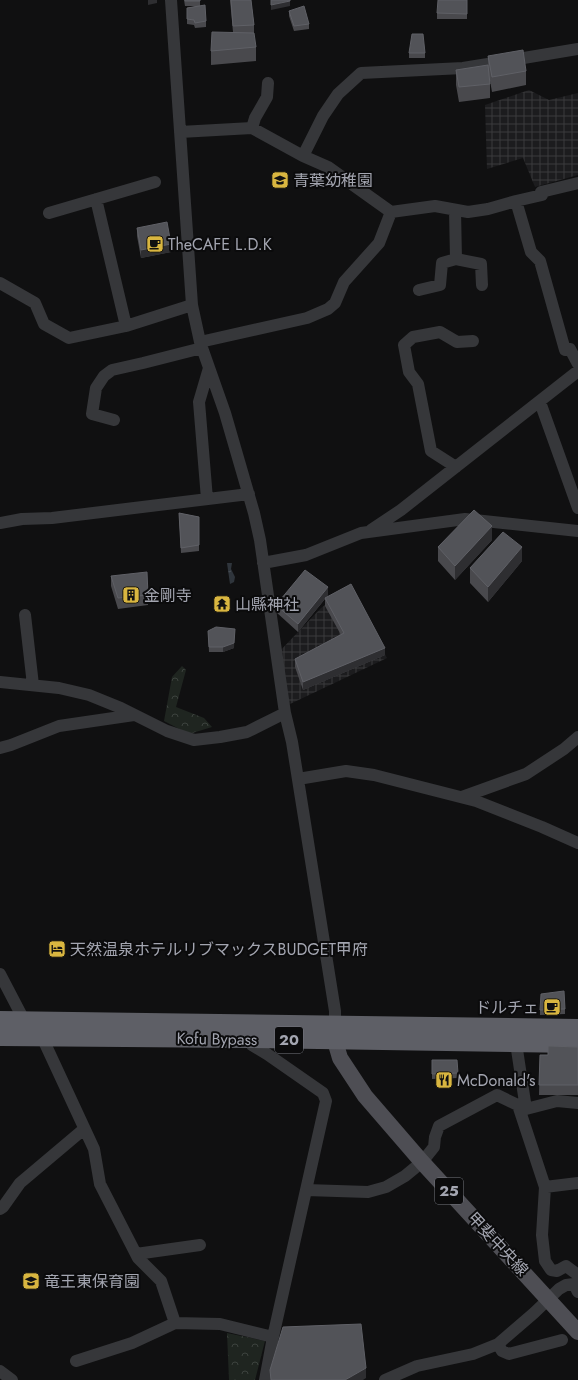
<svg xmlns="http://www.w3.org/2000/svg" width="578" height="1380" viewBox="0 0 578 1380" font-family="Jost,'Noto Sans JP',sans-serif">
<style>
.industrial{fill:url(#industrial-grid)}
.forest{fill:url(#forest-crowns)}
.water{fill:url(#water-ripples)}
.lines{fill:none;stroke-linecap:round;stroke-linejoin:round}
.minor{stroke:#36373a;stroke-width:12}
.major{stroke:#4e4e54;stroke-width:16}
.highway{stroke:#5e5f66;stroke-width:18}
.wall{fill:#49494d}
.shaded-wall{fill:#2e2e31}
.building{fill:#525358;stroke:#5f6066}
.labels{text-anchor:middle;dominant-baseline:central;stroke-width:4;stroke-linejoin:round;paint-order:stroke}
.shield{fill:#0b0b0c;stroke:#75777f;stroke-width:1}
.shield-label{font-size:15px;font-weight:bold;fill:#a3a5b0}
.poi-label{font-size:16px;fill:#a3a5b0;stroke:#0b0b0c;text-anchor:start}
.street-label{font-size:16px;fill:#a3a5b0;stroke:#0b0b0c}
</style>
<defs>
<pattern id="industrial-grid" width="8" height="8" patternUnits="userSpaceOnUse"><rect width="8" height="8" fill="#1c1c1e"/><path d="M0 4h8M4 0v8" fill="none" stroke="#3a3a3c"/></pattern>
<pattern id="forest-crowns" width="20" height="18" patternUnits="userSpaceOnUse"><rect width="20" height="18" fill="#1f2520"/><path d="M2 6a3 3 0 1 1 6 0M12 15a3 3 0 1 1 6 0" fill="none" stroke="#3c423e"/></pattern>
<pattern id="water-ripples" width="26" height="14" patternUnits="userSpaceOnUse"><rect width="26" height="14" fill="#2f353c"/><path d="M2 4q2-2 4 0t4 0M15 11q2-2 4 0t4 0" fill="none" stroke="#4a4f56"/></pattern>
</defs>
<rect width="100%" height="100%" fill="#101011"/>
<path class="industrial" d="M529 90 549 100 578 93V175L535 187 523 158 487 169 485 105Z
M349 587 387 658 288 705 277 654 321 608Z"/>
<path class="forest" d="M182 666 186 670 176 707 204 718 212 727 189 734 164 721 172 677Z
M227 1333 265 1341 255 1380H229Z"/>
<path class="water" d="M227 563H232L231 569 235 577 234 582 230 584Z"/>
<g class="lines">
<path class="minor" d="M171 0 192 305 200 342 225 413 254 513 260 540 285 713 292 742 335 1011V1032
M252 128 255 118 267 97 268 83
M180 132 252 128 303 156 328 167 391 212 435 206 468 212 488 209 516 201 531 252 540 261 565 350 570 349 578 364
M303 156 323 116 338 94 361 73 463 68 578 49
M96 199 126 326
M516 201 542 195 541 192 578 183
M455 210 456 259 481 264 482 285
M49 213 155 182
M0 283 35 303 44 324 69 338 126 326 192 305
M419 290 440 285 442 263 456 259
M200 342 307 318 328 309 335 303 344 282 379 243 391 212
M540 402 578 508
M114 420 92 414 96 388 104 376 112 370 143 363 202 348
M456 467 431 451 418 384 409 372 404 345 413 337 440 332 457 342 473 341
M207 499 199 402 209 368
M0 523 22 519 52 518 249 494
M371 530 401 510 578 371
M263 563 306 555 361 533 465 519 578 531
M25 615 33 685
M0 682 59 688 89 695 121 708 167 731 194 740 220 737 247 732 285 713
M0 748 11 745 59 726 134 715
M298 779 346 771 374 775 476 801 542 827 578 843
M462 797 526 774 564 749 578 737
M0 974 24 1020
M42 1037 94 1149 100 1184 138 1258 161 1281 175 1323 220 1324 273 1337
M249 1039 252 1045 267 1054 323 1093 326 1101 273 1337 265 1380
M516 1043 526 1109
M518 1105 545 1187 542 1235 545 1261 551 1270 557 1271 566 1266 578 1275
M545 1187 578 1183
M306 1190 368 1192 386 1187 405 1176 422 1162 434 1147 435 1137 439 1126 497 1095 526 1109 557 1101 578 1103
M0 1209 3 1207 20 1183 84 1129
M136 1254 200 1245
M498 1344 502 1351 509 1354 562 1340
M76 1361 132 1343 175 1323
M0 1371 12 1380
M385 1380 417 1366 473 1354 498 1344 534 1313 559 1289 566 1285 574 1284 578 1292"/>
<path class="major" d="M335 1041 340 1058 365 1096 422 1162 578 1332"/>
<path class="highway" d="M0 1020 578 1028
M0 1037 249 1039 578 1044"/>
</g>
<path class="wall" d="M184 0H200V6L206 21V27L195 28 194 25 187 24V8L197 6H185Z
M230 0H251L254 25V36L256 47V61L211 65V51L233 32Z
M467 0V19H437V13Z
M289 11 309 24V29L294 31 289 16Z
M409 53H425V58H409Z
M488 56 526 71V85L492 92 489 75 490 84V98L459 102 456 85V70L488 68Z
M137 228 171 252 141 258 137 236Z
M179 513 199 517V551L181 553Z
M492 540 455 580 438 561V547Z
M522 561 488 602 470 583V568Z
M111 576 148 595V605L118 609 111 586Z
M328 595 326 597 385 655 303 690 295 667V659L341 635 325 606V599L298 632 276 612V605Z
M208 631 234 648 223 652H209Z
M565 1009V1014L540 1015V1010Z
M548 1046 578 1047V1095H539L540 1055H548Z
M432 1060 458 1073V1078L432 1079Z"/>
<path class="shaded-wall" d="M148 0H157V3L148 5Z
M290 1V6L271 10V5Z
M171 244V252L141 258V250Z
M492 526V540L455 580V566Z
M522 547V561L488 602V587Z
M328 587V595L298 632V624Z
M235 629 234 648 223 652V647Z
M385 648V655L303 690V682Z
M366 1368V1378L363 1380H345Z"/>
<path class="building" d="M185 0H200V1H185Z
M231 0H251L254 25 233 26Z
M271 0H290V1L271 5Z
M438 0H467V14L437 13Z
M205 5 206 21 195 23 194 20 187 19V8Z
M304 6 309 24 294 26 289 11Z
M212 32 254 33 256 47 211 51Z
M412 34H423L425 53H409Z
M523 50 526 71 492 77 488 56Z
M488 65 490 84 459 87 456 70Z
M167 222 171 244 141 250 137 228Z
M474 510 492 526 455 566 438 547Z
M179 513 199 517V545L181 548Z
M503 532 522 547 488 587 470 568Z
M305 570 328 587 298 624 276 605Z
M147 572 148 595 118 598 111 576Z
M351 584 385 648 303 682 295 659 344 633 325 598Z
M216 627 235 629 234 643 223 647H209L208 631Z
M564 991 565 1009 540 1010 541 994Z
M548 1046 578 1047V1085H539L540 1055H548Z
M432 1060H457L458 1073 432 1074Z
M361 1324 366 1368 345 1380H271L270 1370 283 1327Z"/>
<defs>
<symbol id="school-square" viewBox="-11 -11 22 22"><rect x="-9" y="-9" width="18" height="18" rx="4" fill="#d9b640" stroke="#0b0b0c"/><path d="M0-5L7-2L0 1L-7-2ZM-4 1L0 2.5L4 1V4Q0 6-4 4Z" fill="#111"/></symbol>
<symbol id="cafe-square" viewBox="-11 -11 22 22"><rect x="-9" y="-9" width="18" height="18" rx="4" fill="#d9b640" stroke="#0b0b0c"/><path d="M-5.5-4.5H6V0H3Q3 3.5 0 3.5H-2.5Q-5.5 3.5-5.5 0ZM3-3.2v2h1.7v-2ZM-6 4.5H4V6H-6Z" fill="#111"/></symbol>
<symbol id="building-square" viewBox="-11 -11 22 22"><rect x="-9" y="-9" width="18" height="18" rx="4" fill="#d9b640" stroke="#0b0b0c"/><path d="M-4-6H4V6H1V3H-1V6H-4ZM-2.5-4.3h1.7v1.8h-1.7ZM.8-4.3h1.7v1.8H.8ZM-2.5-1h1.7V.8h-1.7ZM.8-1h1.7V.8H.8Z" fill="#111"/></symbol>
<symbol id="temple-square" viewBox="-11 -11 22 22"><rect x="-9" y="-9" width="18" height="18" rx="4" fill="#d9b640" stroke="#0b0b0c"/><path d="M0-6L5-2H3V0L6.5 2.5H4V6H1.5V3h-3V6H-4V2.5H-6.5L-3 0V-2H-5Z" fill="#111"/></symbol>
<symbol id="hotel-square" viewBox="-11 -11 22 22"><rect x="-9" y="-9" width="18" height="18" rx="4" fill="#d9b640" stroke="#0b0b0c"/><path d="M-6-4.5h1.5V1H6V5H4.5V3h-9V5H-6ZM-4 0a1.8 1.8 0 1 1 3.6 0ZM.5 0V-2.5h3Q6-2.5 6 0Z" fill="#111"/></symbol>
<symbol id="restaurant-square" viewBox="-11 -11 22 22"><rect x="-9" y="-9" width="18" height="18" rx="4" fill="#d9b640" stroke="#0b0b0c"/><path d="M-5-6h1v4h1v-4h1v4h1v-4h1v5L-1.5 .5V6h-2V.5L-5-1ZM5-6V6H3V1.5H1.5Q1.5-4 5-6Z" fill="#111"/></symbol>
</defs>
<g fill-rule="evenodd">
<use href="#school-square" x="270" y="170" width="20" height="20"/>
<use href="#cafe-square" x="145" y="234" width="20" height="20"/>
<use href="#building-square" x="121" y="585" width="20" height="20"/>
<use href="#temple-square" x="212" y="594" width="20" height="20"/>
<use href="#hotel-square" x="47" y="939" width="20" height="20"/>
<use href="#cafe-square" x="542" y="997" width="20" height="20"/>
<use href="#restaurant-square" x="434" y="1070" width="20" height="20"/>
<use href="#school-square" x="21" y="1271" width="20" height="20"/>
</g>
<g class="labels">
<g class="shield">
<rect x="275" y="1027" width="28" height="26" rx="3"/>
<rect x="435" y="1178" width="28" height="26" rx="3"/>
</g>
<g class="shield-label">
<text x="289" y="1040">20</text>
<text x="449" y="1191">25</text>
</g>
<g class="poi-label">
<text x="293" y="180">青葉幼稚園</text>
<text x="168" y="244">TheCAFE L.D.K</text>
<text x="144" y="595">金剛寺</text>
<text x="235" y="604">山縣神社</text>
<text x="70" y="949">天然温泉ホテルリブマックスBUDGET甲府</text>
<text x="539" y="1007" text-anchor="end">ドルチェ</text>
<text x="457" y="1080">McDonald's</text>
<text x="44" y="1281">竜王東保育園</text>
</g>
<g class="street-label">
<text transform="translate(217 1039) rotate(1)">Kofu Bypass</text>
<text transform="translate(498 1244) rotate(47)">甲斐中央線</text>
</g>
</g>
</svg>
